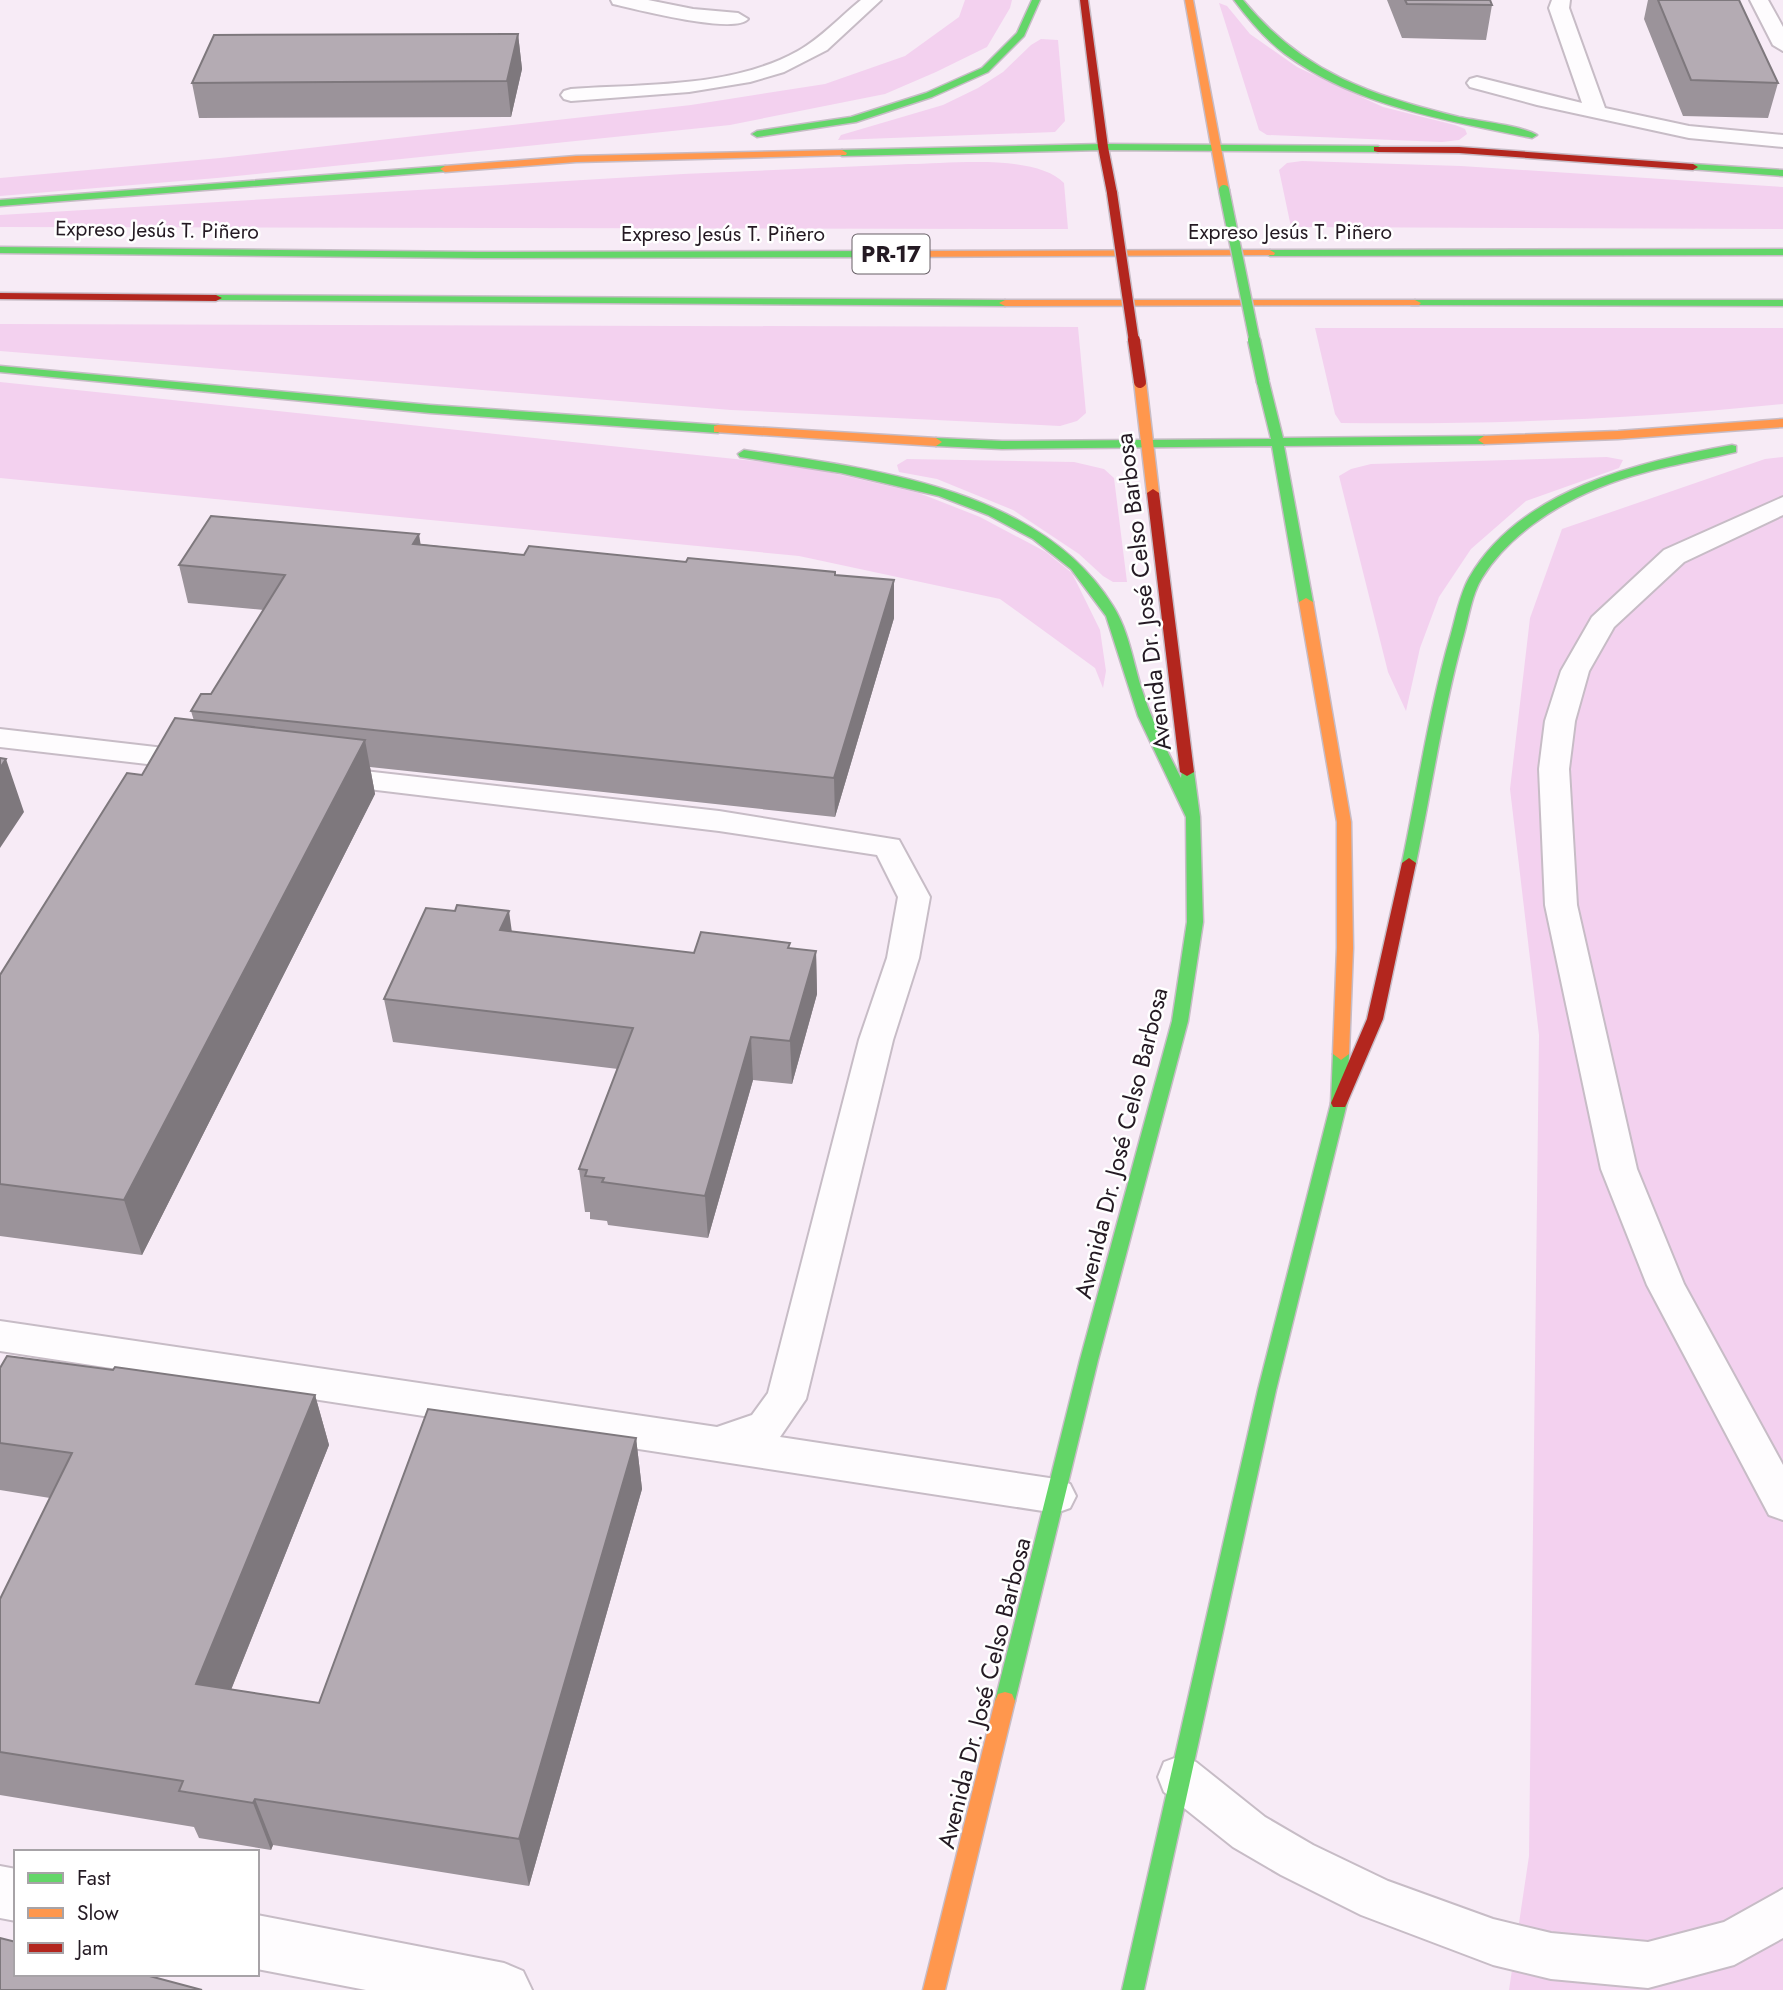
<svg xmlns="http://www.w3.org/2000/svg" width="1783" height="1990" viewBox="0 0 1783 1990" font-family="Jost,sans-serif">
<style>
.green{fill:#f3d1ef}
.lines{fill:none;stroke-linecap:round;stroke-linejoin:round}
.lane-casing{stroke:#c7bcc6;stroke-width:4}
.street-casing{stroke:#c7bcc6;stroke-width:4}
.fast-casing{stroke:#c7bcc6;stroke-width:3}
.slow-casing{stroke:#c7bcc6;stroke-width:3}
.jam-casing{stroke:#c7bcc6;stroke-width:3}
.lane{fill:#fefcfe;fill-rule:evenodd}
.street{fill:#fefcfe;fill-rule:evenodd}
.fast{fill:#63d668;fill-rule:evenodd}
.slow{fill:#ff974d;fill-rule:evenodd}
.jam{fill:#b3261e;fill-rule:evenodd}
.fast-bridge-far1-casing{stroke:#c7bcc6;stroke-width:13;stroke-linecap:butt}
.fast-bridge-casing{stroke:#c7bcc6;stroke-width:15;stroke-linecap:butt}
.jam-bridge-far1-casing{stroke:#c7bcc6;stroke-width:13;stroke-linecap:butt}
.jam-bridge-casing{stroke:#c7bcc6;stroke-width:15;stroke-linecap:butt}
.fast-bridge-far1{stroke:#63d668;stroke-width:10}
.fast-bridge{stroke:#63d668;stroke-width:12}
.jam-bridge-far1{stroke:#b3261e;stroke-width:10}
.jam-bridge{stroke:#b3261e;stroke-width:12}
.wall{fill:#9b939a}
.shaded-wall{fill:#7e787d}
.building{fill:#b4abb3;stroke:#7e787d;stroke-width:2}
.labels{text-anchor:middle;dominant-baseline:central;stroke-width:5;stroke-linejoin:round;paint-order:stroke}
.far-street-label{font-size:21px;fill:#241a23;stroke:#fff}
.shield{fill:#fff;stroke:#665f65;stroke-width:2}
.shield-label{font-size:23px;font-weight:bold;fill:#241a23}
.street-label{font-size:24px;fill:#241a23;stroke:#fff}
</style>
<rect width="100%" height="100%" fill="#f7ebf6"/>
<path class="green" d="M965 0H1012L1010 8 987 47 936 72 885 94 730 125 217 178 0 196V178L220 158 691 105 825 84 905 56 959 17Z
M1219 3 1227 6 1250 34 1297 67 1383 107 1455 125 1465 129 1467 134 1459 140 1442 142 1267 135 1259 130Z
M1041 39 1058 40 1065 121 1055 132 838 140 841 135 943 105 978 88 1003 72 1031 45Z
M1302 161 1461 166 1783 187V229L1291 227 1279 170 1287 163Z
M909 164C949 164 1035 153 1064 183L1068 229 0 227V215L683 174Z
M0 324 1078 327 1086 413 1077 421 1060 426 731 410 0 351Z
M1315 328H1783V404C1636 419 1489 425 1341 423L1335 414Z
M0 382 802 466 919 493 980 517 1046 552 1072 573 1100 630 1106 671 1103 688 1095 668 1000 599 799 556 0 478Z
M1607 457 1623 460 1619 468 1526 501 1471 549 1439 597 1420 648 1406 711 1388 672 1339 476 1351 469 1371 464Z
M1783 457V1990H1509L1529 1856 1539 1035 1510 789 1530 618 1562 529 1765 459Z
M907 459 1074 462 1104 469 1114 478 1127 582H1113L1103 576 1079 554 1013 510 937 479 899 472 897 465Z"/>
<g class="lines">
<defs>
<path id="lane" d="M611 0H648L693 9 738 13 748 19C735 35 635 9 613 4Z
M861 0H881L827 50 784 72 750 82 689 92 571 101 564 99 561 95 564 91 571 89C645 84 732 88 798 51 821 38 840 17 861 0Z
M1552 0H1570L1569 8 1605 108 1689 126 1783 135V147L1689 138 1537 105 1470 87 1467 83 1470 79 1477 77 1582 103 1549 8Z
M1750 0H1768L1783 27V51L1773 45Z
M1783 497V515L1684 562 1614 627 1589 671 1575 721 1569 769 1577 905 1637 1169 1684 1284 1783 1465V1520L1769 1515 1647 1285 1601 1169 1545 905 1539 769 1545 721 1561 671 1592 617 1664 550Z
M0 729 199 752 210 754 214 761 210 768 199 770 0 747Z
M329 767 719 811 899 840 930 897 919 958 893 1040 806 1399 780 1437 1056 1479 1070 1484 1076 1496 1070 1508 1056 1513 0 1351V1321L717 1427 752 1415 768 1393 859 1040 887 958 898 897 877 855 719 831 318 783 314 776 318 769Z
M1180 1756 1196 1762 1265 1817 1313 1845 1388 1881 1493 1919 1551 1933 1648 1942 1724 1922 1783 1889V1938L1734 1965 1648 1988 1551 1979 1493 1965 1361 1915 1281 1875 1233 1847 1164 1792 1158 1777 1164 1762Z"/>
<path id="street" d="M0 1866 16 1869V1921L0 1918Z
M257 1915 504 1963 523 1971 532 1990H366L257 1969Z"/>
<path id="fast" d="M1032 0H1040L1024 36 988 72 932 97 856 122 757 137 752 134 757 131 851 117 926 93 982 68 1017 33Z
M1234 0H1243C1303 73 1370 95 1459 117 1478 121 1523 126 1537 135L1532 138C1449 121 1355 106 1285 54 1265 39 1249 20 1234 0Z
M1103 144 1378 146 1383 149 1378 152 1103 150 842 156 837 153 842 150Z
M1693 164 1783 170V176L1689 169 1688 167Z
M445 166 449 167V171L0 206V200Z
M0 247 477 252 896 251 901 254 896 257 477 258 0 253Z
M1783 249V255L1270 256 1265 253 1270 250Z
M216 295 1005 300 1011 303 1005 306 212 300 210 298Z
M1415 300H1783V306L1411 305 1409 303Z
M0 366 430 405 718 425 724 429 718 433 430 413 0 372Z
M1263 379 1269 382 1283 438 1484 436 1490 440 1484 444 1284 446 1313 602 1306 606 1299 602 1272 446 1002 449 936 446 930 442 936 438 1002 441 1271 439 1257 382Z
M1732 445 1736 446V452C1689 463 1643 469 1598 488 1554 506 1507 537 1482 578 1472 594 1469 616 1464 634 1443 709 1432 787 1416 863L1409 868 1404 866 1402 863C1418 787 1429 709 1451 634 1456 616 1460 594 1469 578 1520 489 1639 462 1732 445Z
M744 450C869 468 1040 488 1113 606 1129 631 1133 662 1142 690 1152 721 1166 749 1181 778L1182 769 1187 768 1194 772 1200 817 1203 922 1188 1021 1098 1360 1015 1701 1012 1708 1005 1710 998 1708 995 1701 1080 1360 1172 1021 1187 922 1186 817 1138 716 1106 616 1071 569 1033 539 988 515 939 496 841 473 740 457 738 454Z
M1341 1048 1349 1054 1347 1103 1276 1390 1144 1990H1122L1258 1390 1331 1103 1333 1054Z"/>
<path id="slow" d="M1185 0H1193L1229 190 1224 193 1219 190Z
M842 150 847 153 846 155 576 162 445 172 440 169 445 166 576 156Z
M1270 250 1275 253 1274 255 896 257 891 254 896 251Z
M1415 300 1421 303 1419 305 1005 306 999 303 1005 300Z
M1140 379 1146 382 1159 493 1153 497 1147 493 1134 382Z
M1783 419V427L1618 439 1484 444 1478 440 1484 436 1618 431Z
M718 425 936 438 942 442 936 446 714 432V426Z
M1306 598 1313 602 1351 822 1353 948 1349 1054 1341 1060 1333 1054 1337 948V822L1299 602Z
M1005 1692 1012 1694 1015 1701 945 1990H923L995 1701 998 1694Z"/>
<path id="jam" d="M1080 0H1088L1108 147 1117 193 1112 196 1107 193 1098 147Z
M1374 147H1459L1693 164 1698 167 1693 170 1459 153 1378 152 1374 151Z
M0 293 216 295 222 298 216 301 0 299Z
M1153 489 1159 493 1194 772 1187 776 1180 772 1147 493Z
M1409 858 1416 863 1383 1019 1347 1103 1345 1107H1333L1331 1103 1367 1019 1402 863Z"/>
</defs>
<use href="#lane" class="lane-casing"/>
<use href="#street" class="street-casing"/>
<use href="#fast" class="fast-casing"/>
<use href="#slow" class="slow-casing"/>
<use href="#jam" class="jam-casing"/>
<use href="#lane" class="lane"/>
<use href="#street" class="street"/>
<use href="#fast" class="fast"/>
<use href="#slow" class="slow"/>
<use href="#jam" class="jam"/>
<defs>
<path id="fast-bridge-far1" d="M1224 190 1255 342"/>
<path id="fast-bridge" d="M1254 340 1263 382"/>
<path id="jam-bridge-far1" d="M1112 193 1134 342"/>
<path id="jam-bridge" d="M1134 340 1140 382"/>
</defs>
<use href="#fast-bridge-far1" class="fast-bridge-far1-casing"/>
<use href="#fast-bridge" class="fast-bridge-casing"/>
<use href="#jam-bridge-far1" class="jam-bridge-far1-casing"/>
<use href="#jam-bridge" class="jam-bridge-casing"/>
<use href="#fast-bridge-far1" class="fast-bridge-far1"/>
<use href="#fast-bridge" class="fast-bridge"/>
<use href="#jam-bridge-far1" class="jam-bridge-far1"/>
<use href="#jam-bridge" class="jam-bridge"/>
</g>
<path class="wall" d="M1387 0H1490L1492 5 1486 40 1402 38Z
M1648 0H1739L1778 83 1768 118 1683 116 1644 19Z
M518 34 522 69 511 117 199 118 192 83Z
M420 544 524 555 686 562 894 580V618L835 817 370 767 375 794 142 1255 0 1236V975L142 775 194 721 191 711 211 694 264 610 188 603 179 565Z
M455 911 512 932 694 953 790 949 816 951 817 994 792 1084 753 1080 708 1238 608 1225 607 1221 590 1219V1212H585L579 1169 618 1069 393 1042 384 999Z
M0 1368 113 1370 315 1395 329 1445 231 1690 319 1703 636 1438 642 1489 529 1886 273 1845 271 1850 199 1838 194 1827 0 1795V1599L50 1498 0 1490Z"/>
<path class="shaded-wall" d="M518 34 522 69 511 117 507 81Z
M419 534 425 572 413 544Z
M894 580V618L835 817 834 778Z
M365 740 375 794 142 1255 124 1200Z
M6 759 24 812 0 848V768Z
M509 911 515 954 500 930Z
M816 951 817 994 792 1084 790 1041Z
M751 1037 753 1080 708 1238 705 1196Z
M315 1395 329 1445 214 1732 196 1684Z
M636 1438 642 1489 529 1886 519 1839Z
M255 1799 273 1845 271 1850 253 1803Z"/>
<path class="building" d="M1405 0H1490L1492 5 1407 4Z
M1658 0H1739L1778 83 1691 80Z
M518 34 507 81 192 83 214 35Z
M211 516 419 534 413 544 524 555 529 546 686 562 688 558 835 572V575L894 580 834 778 191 711 201 694H211L285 575 179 565Z
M175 718 365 740 124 1200 0 1184V975L127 773 142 775Z
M0 758 6 759 0 768Z
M457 905 509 911 500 930 694 953 701 932 790 943 788 948 816 951 790 1041 751 1037 705 1196 602 1182 604 1178 585 1176 587 1170 579 1169 633 1028 384 999 426 908 455 911Z
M7 1356 113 1370 115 1367 315 1395 196 1684 319 1703 428 1409 636 1438 519 1839 255 1799 253 1803 179 1791 183 1781 0 1752V1599L72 1453 0 1443V1368Z
M0 1938 16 1942V1974H142L202 1990H0Z"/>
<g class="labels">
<g class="far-street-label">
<text transform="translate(157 230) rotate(1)">Expreso Jesús T. Piñero</text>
<text x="1290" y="232">Expreso Jesús T. Piñero</text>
<text x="723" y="234">Expreso Jesús T. Piñero</text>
</g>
<rect class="shield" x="852.5" y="234.5" width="77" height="39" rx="5"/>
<g class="shield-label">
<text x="891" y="254">PR-17</text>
</g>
<g class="street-label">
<text transform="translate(1143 592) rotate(-97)">Avenida Dr. José Celso Barbosa</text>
<text transform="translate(1121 1143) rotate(-76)">Avenida Dr. José Celso Barbosa</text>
<text transform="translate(984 1693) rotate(-76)">Avenida Dr. José Celso Barbosa</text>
</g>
</g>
<rect x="14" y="1850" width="245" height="126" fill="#ffffff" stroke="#a7a3a7" stroke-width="2"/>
<rect x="28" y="1873" width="35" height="10" fill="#63d668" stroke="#a7a3a7" stroke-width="2"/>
<text x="77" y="1885" font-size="21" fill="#241a23">Fast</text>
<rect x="28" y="1908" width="35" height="10" fill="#ff974d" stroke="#a7a3a7" stroke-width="2"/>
<text x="77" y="1920" font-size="21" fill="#241a23">Slow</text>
<rect x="28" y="1943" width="35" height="10" fill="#b3261e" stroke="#a7a3a7" stroke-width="2"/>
<text x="77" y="1955" font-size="21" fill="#241a23">Jam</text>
</svg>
